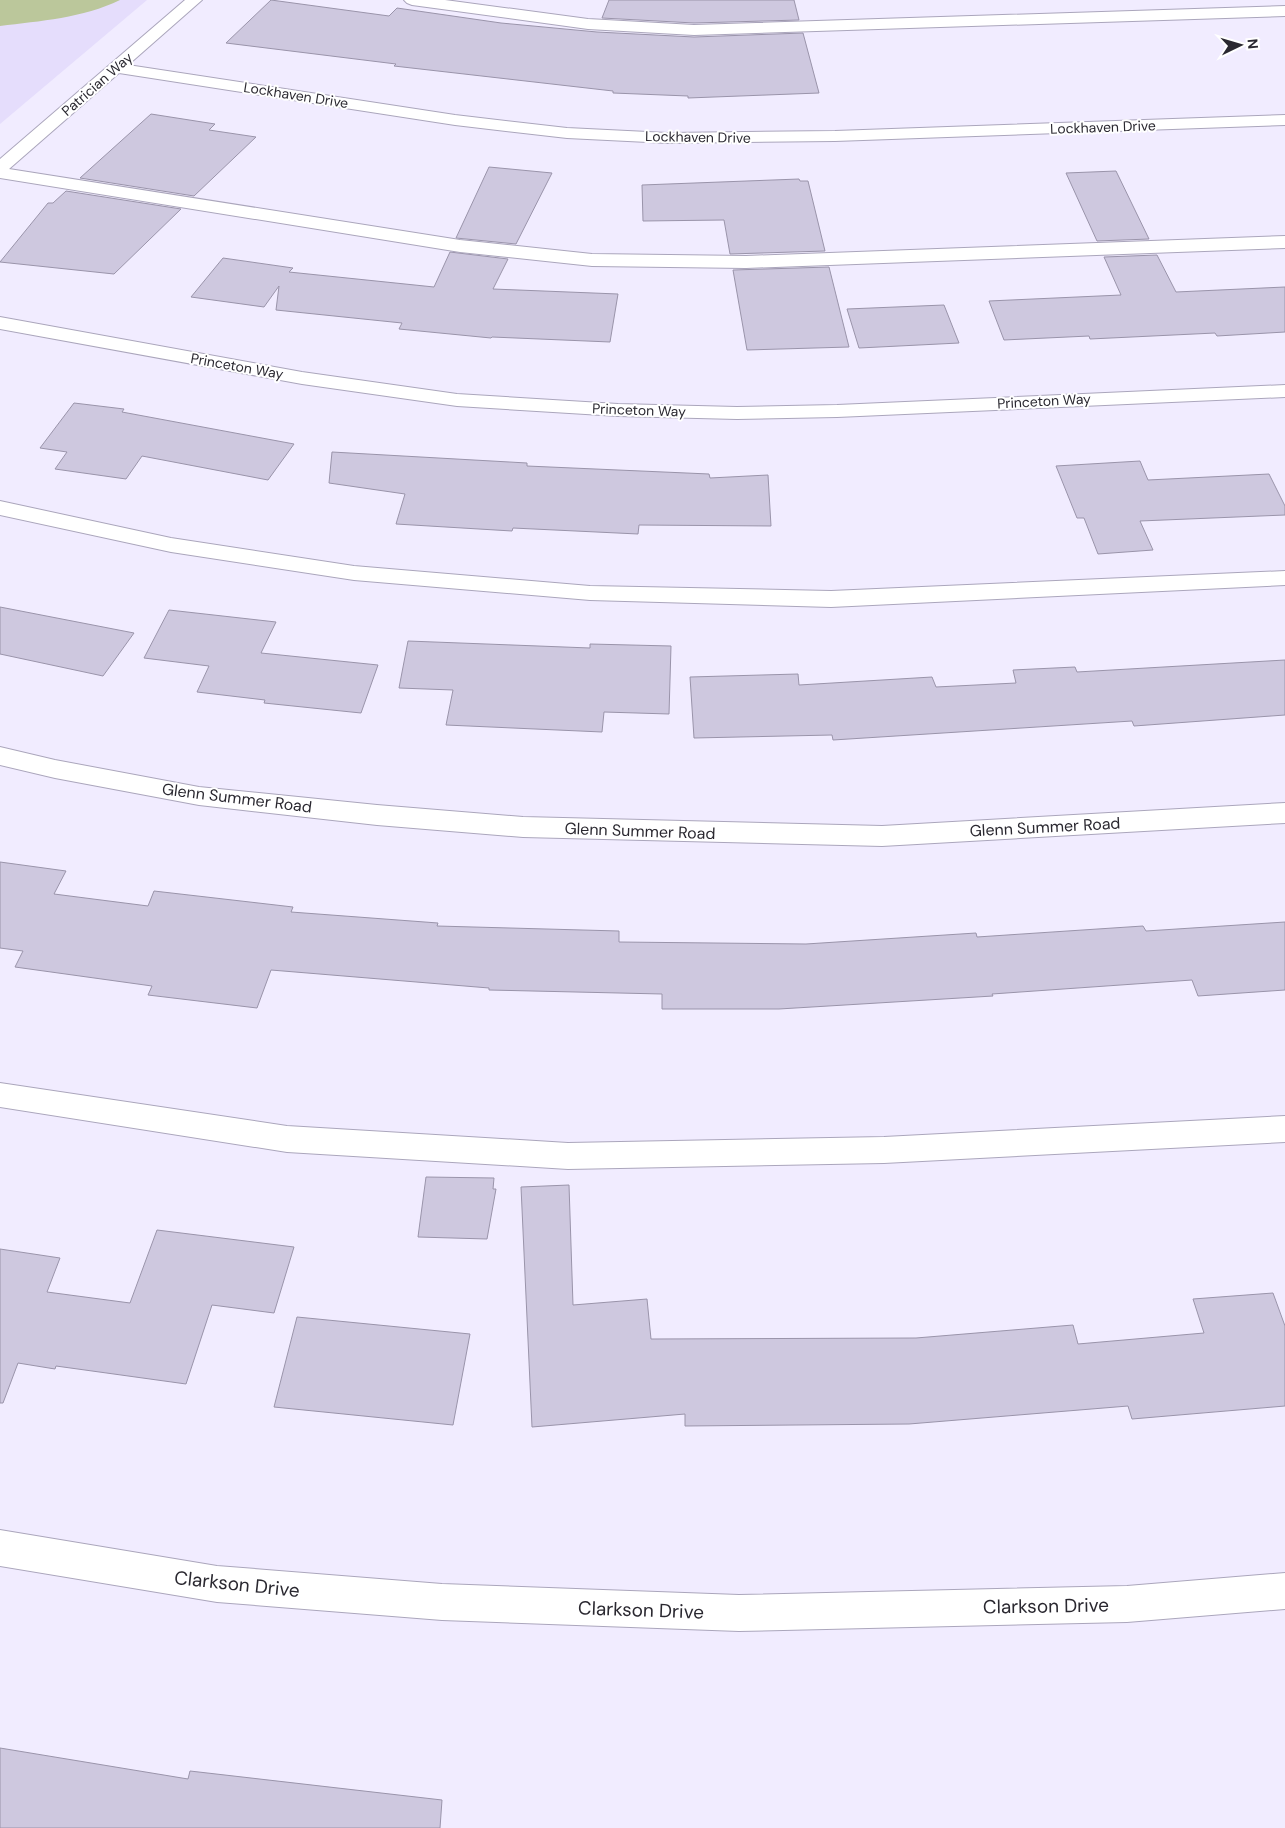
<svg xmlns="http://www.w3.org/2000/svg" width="1285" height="1828" viewBox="0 0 1285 1828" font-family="'DM Sans',sans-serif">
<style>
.built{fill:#e5ddfc}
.green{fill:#bbc79b}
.building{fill:#cec8df;stroke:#9a94aa}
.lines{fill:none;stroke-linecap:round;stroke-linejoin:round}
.minor-casing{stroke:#aba6bc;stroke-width:2}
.minor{fill:#fff;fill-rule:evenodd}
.labels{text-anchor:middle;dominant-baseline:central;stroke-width:4;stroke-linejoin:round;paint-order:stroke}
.far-street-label{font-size:14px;fill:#2a2830;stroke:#fff}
.street-label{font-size:16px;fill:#2a2830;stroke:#fff}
.near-street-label{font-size:19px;fill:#2a2830;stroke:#fff}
</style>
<rect width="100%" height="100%" fill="#f1ecff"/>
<path class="built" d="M0 0H147L0 124Z"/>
<path class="green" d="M0 0H120C83 18 40 21 0 26Z"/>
<path class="building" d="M271 0 389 16 397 8 501 23 597 32 694 37 803 33 819 93 688 98V96L613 93V91L394 66 396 64 226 43Z
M609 0H794L799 20 694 23 602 18Z
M151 114 215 124 209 130 256 137 194 196 80 178Z
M489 167 552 173 516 244 456 238Z
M1116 171 1149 239 1097 241 1066 173Z
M799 179 800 181H808L825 251 730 254 724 220 643 221 642 185Z
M66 191 181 209 114 274 0 262 48 203H53Z
M450 252 508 259 493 289 618 294 610 342 492 337 491 338 399 329 402 323 276 310 279 286 264 307 191 297 223 258 293 268 289 272 434 287Z
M1157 255 1176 292 1285 287V332L1217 336 1215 333 1090 339 1089 336 1004 340 989 301 1121 295 1104 257Z
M829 267 849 347 747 350 733 270Z
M944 305 959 343 859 348 847 309Z
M74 403 124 409 122 412 294 444 268 480 142 456 126 479 55 469 67 452 40 448Z
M332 452 527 463V466L709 474 710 478 768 475 771 526 639 525 638 534 513 528 512 531 396 524 405 494 329 483Z
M1140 461 1148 480 1269 474 1285 506V515L1140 521 1153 550 1098 554 1084 518H1077L1056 466Z
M0 607 134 633 103 676 0 654Z
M169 610 276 622 261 653 378 665 361 713 264 703 265 700 197 692 209 666 144 658Z
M408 641 590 648V644L671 646 669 714 604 712 602 732 446 725 453 690 399 688Z
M1285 660V715L1134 726 1132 721 833 740 832 735 694 738 690 677 798 674 799 685 932 677 936 687 1016 683 1013 670 1075 667 1077 672Z
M0 862 66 871 54 894 148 906 154 891 293 907 291 912 438 923 437 926 619 931V942L806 944 976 933 977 937 1143 926 1146 931 1285 922V990L1198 996 1192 980 992 994 993 996 779 1009H662V994L489 990V988L271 970 257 1008 148 995 152 986 15 967 23 951 0 948Z
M426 1177 494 1178 493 1189H496L487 1239 418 1237Z
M569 1185 573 1305 647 1299 651 1339 916 1338 1073 1325 1078 1344 1204 1333 1193 1299 1273 1293 1285 1326V1406L1132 1419 1128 1406 909 1424 685 1426V1414L532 1427 521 1187Z
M157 1230 294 1247 274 1313 212 1305 186 1384 56 1366 55 1369 18 1363 3 1403H0V1249L60 1258 47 1292 130 1303Z
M297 1317 470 1334 453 1425 274 1407Z
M0 1748 188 1779 190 1771 442 1800 440 1828H0Z"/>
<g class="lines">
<defs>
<path id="minor" d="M185 0H202L128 65 455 115 567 128 668 133 835 131 1285 115V125L835 141 668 143 567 138 455 125 119 73 9 169 460 240 592 254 746 256 1285 236V248L746 268 592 266 460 252 0 178V159Z
M404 0H445L588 19 694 25 1285 6V16L694 35 588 29 412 5 407 3Z
M0 317 302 372 457 394 618 404 737 407 837 405 1285 385V397L837 417 737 419 618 416 457 406 302 384 0 329Z
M0 501 171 538 354 566 590 586 831 591 1285 571V585L831 607 590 600 354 580 171 552 0 515Z
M0 747 55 760 199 787 377 805 523 817 882 826 1285 803V823L882 846 523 837 377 825 199 805 55 778 0 765Z
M0 1083 287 1126 568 1143 884 1137 1285 1116V1142L884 1163 568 1169 287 1152 0 1107Z
M0 1530 217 1566 442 1584 739 1595 1127 1586 1285 1573V1609L1127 1622 739 1631 442 1620 217 1602 0 1566Z"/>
</defs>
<use href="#minor" class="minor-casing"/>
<use href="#minor" class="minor"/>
</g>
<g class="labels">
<g class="far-street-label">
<text transform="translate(97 84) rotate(-41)">Patrician Way</text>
<text transform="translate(296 95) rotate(9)">Lockhaven Drive</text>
<text transform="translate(1103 127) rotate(-2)">Lockhaven Drive</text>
<text transform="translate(698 137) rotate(1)">Lockhaven Drive</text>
<text transform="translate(237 366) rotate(10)">Princeton Way</text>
<text transform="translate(1044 401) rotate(-3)">Princeton Way</text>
<text transform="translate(639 410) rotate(2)">Princeton Way</text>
</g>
<g class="street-label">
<text transform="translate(237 798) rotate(7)">Glenn Summer Road</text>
<text transform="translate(1045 827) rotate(-3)">Glenn Summer Road</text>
<text transform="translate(640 831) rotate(2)">Glenn Summer Road</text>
</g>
<g class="near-street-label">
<text transform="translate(237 1584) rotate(6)">Clarkson Drive</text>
<text transform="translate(1046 1606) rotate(-1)">Clarkson Drive</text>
<text transform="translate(641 1610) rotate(2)">Clarkson Drive</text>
</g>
</g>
<g transform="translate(1240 45) rotate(85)" stroke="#ffffff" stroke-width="4" paint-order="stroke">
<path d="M0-4L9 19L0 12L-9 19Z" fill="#2a2830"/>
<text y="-8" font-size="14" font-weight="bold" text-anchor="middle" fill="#2a2830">N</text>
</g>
</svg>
